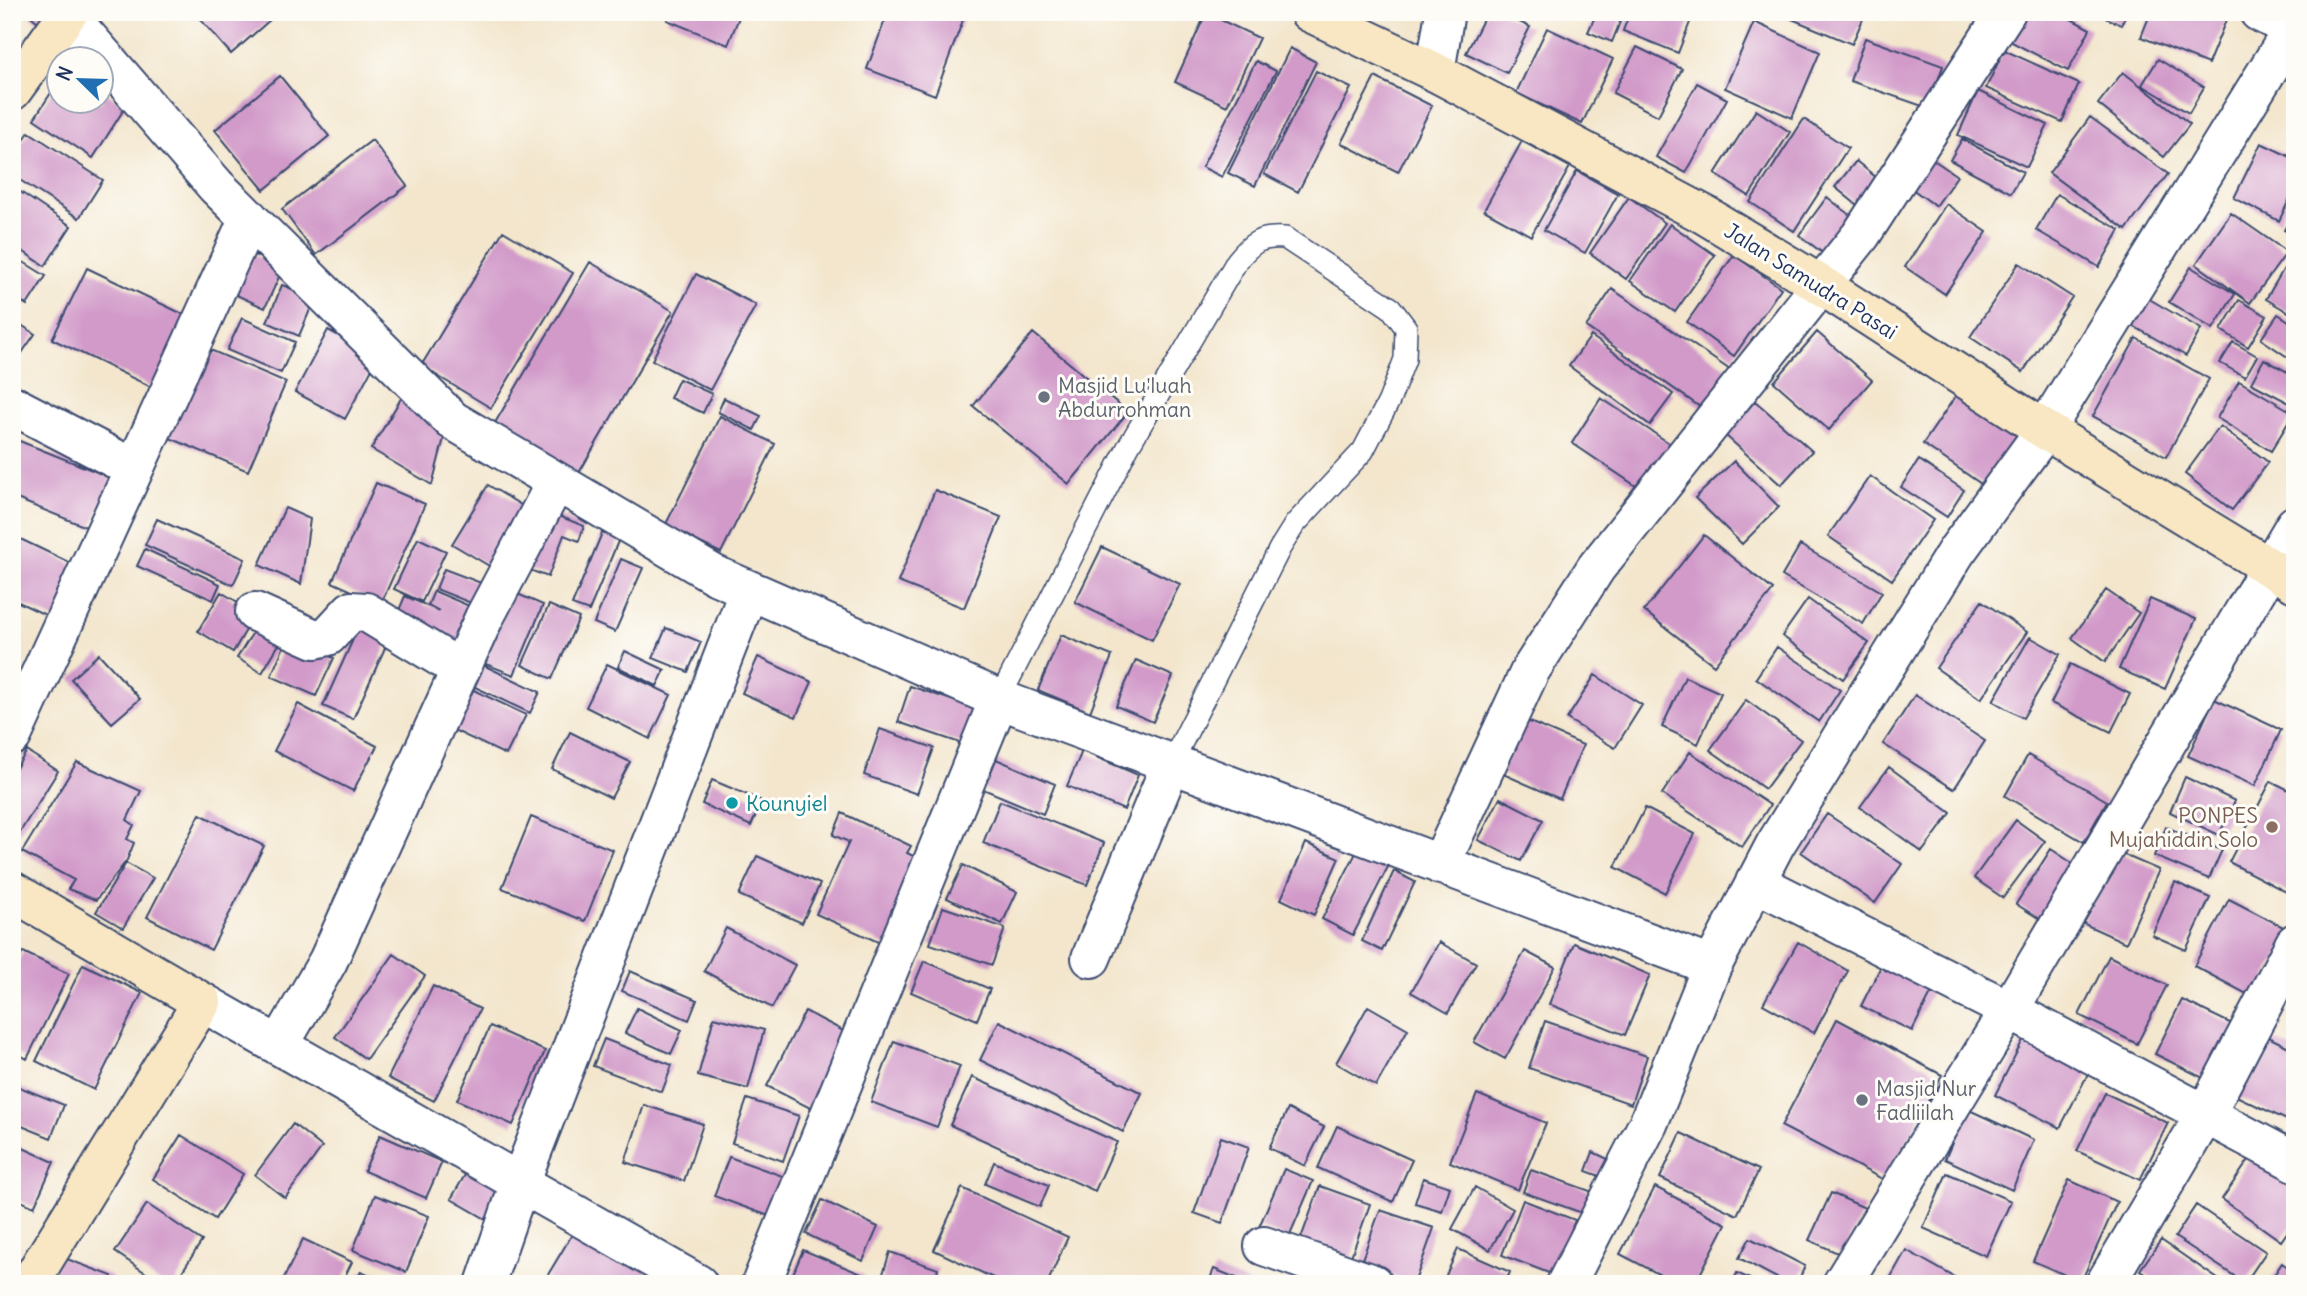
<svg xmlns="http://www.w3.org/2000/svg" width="2307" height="1296" viewBox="0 0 2307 1296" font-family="Delius,sans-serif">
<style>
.building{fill:#d19ac9}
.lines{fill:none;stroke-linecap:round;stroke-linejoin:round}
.lane-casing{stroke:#3b4a6f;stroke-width:24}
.street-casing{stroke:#3b4a6f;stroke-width:42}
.secondary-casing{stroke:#3b4a6f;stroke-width:42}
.lane{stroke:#fff;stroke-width:21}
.street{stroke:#fff;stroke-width:38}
.secondary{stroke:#f9e7c3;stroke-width:38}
.worship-dot{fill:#6b7280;stroke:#fdfcf7;stroke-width:2.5}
.culture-dot{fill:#0f9aa8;stroke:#fdfcf7;stroke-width:2.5}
.education-dot{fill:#8d6e63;stroke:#fdfcf7;stroke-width:2.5}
.labels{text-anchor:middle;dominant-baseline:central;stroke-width:6;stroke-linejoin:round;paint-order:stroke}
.street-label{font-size:21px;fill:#1b2f5e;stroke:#fdfcf7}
.worship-label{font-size:21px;fill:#5b616d;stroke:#fdfcf7;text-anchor:start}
.culture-label{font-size:21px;fill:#0d838f;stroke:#fdfcf7;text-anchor:start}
.education-label{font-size:21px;fill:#785e54;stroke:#fdfcf7;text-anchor:end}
</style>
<rect width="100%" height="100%" fill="#fdfcf7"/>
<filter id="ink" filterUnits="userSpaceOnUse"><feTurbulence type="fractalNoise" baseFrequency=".0143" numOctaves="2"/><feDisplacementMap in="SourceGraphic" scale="14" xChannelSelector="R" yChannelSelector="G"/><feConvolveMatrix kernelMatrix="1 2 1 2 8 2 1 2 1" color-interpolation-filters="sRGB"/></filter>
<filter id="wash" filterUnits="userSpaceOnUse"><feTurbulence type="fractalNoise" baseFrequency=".00686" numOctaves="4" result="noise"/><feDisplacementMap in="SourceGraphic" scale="28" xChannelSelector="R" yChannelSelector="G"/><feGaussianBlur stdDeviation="1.57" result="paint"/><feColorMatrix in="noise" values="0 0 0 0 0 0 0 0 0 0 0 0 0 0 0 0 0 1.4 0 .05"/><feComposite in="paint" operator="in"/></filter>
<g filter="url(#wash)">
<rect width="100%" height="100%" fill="#f3e6cd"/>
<g id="blocks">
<path class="building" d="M26 12H46L38 22Z
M194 12H279L231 54Z
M670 12H741L728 45 667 20Z
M888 12H966L935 95 867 69Z
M1487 12H1499L1530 27 1507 73 1466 53Z
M1597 12H1624L1612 42 1588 32Z
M1630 12H1694L1678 53 1623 31Z
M1775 12H1866L1852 44Z
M2022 12H2058L2090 29 2068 71 2008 40Z
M2094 12H2127L2121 25Z
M2151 12H2208L2226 20 2208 64 2141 37Z
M1206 13 1259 38 1227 106 1175 82Z
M1754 22 1820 52 1792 118 1725 88Z
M1547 28 1613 59 1582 124 1516 93Z
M1865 38 1943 66 1928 108 1850 81Z
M1637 47 1682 69 1658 116 1613 93Z
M1290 48 1316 62 1255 186 1228 173Z
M2004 50 2079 84 2062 122 1986 88Z
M2158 59 2204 87 2189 113 2142 85Z
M1256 61 1276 71 1222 177 1202 167Z
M1316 71 1351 88 1298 192 1264 174Z
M2123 72 2190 124 2164 157 2098 104Z
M280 76 329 136 264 190 215 130Z
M1375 77 1432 106 1398 172 1341 143Z
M60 79V102H102V90L126 106 93 158 34 119Z
M1697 83 1727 99 1686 173 1656 157Z
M1978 91 2048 125 2027 167 1958 135Z
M1756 110 1790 132 1749 196 1715 174Z
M2090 117 2168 174 2126 230 2049 173Z
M1804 119 1848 148 1794 231 1750 202Z
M29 132 103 180 79 218 12 175V157Z
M1962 139 2023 172 2011 193 1950 160Z
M372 140 407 186 316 255 282 209Z
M1522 141 1570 167 1531 236 1484 210Z
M2261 143 2295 159V188L2279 221 2234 198Z
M1928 156 1957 176 1936 206 1908 186Z
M1856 161 1878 179 1857 205 1835 187Z
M1577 171 1618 194 1585 253 1544 230Z
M19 191 71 226 45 266 12 244V202Z
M2057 194 2120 230 2099 267 2036 230Z
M1629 197 1665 223 1626 279 1590 253Z
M1827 197 1856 220 1828 257 1799 235Z
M1946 204 1987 232 1945 294 1905 267Z
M2295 210V236L2284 230Z
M2231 213 2287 252 2250 303 2196 264Z
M1670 224 1715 255 1675 312 1630 281Z
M503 231 573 273 491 408 421 366Z
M250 253 283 268 265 308 232 293Z
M12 255 46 276 27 305 12 295Z
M1734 255 1781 288 1734 356 1687 322Z
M2292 255 2295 301 2288 312 2266 299Z
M590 262 673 311 576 478 492 428Z
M2019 263 2072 297 2023 372 1970 337Z
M2191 267 2235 294 2213 329 2169 302Z
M87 268 189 317 155 389 52 339Z
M696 274 756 305 710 390 652 360Z
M282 285 315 298 299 336 267 322Z
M1612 289 1730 370 1703 409 1586 327Z
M2144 296 2201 329 2186 356 2128 323Z
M2239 300 2267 316 2248 347 2221 330Z
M2278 314 2295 325V362L2261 339Z
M242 318 295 342 281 373 227 350Z
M12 319 35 334 12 367Z
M328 330 378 357 345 419 295 392Z
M1817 332 1872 380 1829 430 1774 382Z
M1033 333 1128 412 1069 484 973 406Z
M1591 336 1673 394 1650 425 1569 366Z
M2136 338 2209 379 2166 457 2093 416Z
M2233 342 2257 356 2245 377 2220 363Z
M196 344 286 382 248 471 158 433Z
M2264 359 2295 376V406L2251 383Z
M679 379 712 394 703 413 670 398Z
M2239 381 2294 413 2271 451 2217 418Z
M406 390 445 434 432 485 371 449Z
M1957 394 2024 440 1990 490 1923 444Z
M724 398 761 416 754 430 718 412Z
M1601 398 1672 445 1642 490 1572 443Z
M1755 401 1812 451 1781 485 1725 435Z
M720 416 775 444 721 553 665 526Z
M2220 426 2268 462 2232 510 2185 474Z
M12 438 112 478 91 529 12 497Z
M1919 460 1964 490 1947 517 1901 487Z
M1734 461 1779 507 1742 544 1695 498Z
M1870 476 1933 520 1892 580 1828 536Z
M376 483 425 504 381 604 332 582Z
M488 485 531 511 496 570 452 544Z
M935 490 1001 517 964 608 898 582Z
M285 508 310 519 301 584 259 565Z
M549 512 584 526 579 541 564 535 548 577 527 569Z
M157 519 245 559 233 585 145 545Z
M602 533 619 539 589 611 572 605Z
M12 535 83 569 58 621 12 599Z
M1704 535 1773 590 1714 665 1644 611Z
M418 538 446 551 422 602 394 589Z
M1800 545 1882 592 1863 624 1782 576Z
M1102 547 1180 584 1152 640 1075 602Z
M145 549 220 584 213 600 137 566Z
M621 559 643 568 615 632 594 623Z
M444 569 484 584 476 605 436 589Z
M2106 590 2139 613 2105 662 2072 638Z
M434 591 474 608 456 654 392 627 405 596 439 611 428 605Z
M221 592 256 613 233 652 198 631Z
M513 592 543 605 514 675 483 663Z
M1808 599 1869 643 1843 679 1782 636Z
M2150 599 2196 619 2165 689 2119 669Z
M1982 601 2027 632 1981 699 1936 668Z
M549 605 579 618 552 679 522 665Z
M262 618 286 632 262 673 237 658Z
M359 626 389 639 353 719 323 706Z
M666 628 701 642 688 672 653 658Z
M1061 635 1112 656 1090 712 1038 690Z
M288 637 334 658 316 696 271 676Z
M2030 637 2060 654 2023 718 1993 701Z
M1777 647 1840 690 1819 722 1756 678Z
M625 651 665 670 657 686 618 667Z
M99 654 140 699 112 723 71 679Z
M758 657 812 682 796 717 742 693Z
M1136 660 1173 676 1153 722 1116 706Z
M607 664 671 695 650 739 586 707Z
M2070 664 2130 694 2111 732 2051 703Z
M483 665 540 692 530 713 473 686Z
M1595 675 1642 705 1615 748 1567 719Z
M1685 677 1721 693 1698 744 1662 727Z
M463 685 526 715 506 755 443 725Z
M910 686 984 711 972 747 898 722Z
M1915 695 1985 741 1954 789 1883 744Z
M2214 699 2281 730 2255 786 2188 756Z
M1746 700 1801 740 1765 789 1710 750Z
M298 704 377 746 353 791 274 751Z
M1525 720 1583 745 1560 799 1501 773Z
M880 729 934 748 917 794 864 775Z
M570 732 630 762 611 798 552 769Z
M27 751 58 771 20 832 12 827V774Z
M1082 751 1138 775 1124 810 1067 786Z
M1690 752 1770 805 1742 847 1662 794Z
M2028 755 2107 801 2084 842 2005 796Z
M996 759 1055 784 1043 814 983 789Z
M77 762 141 791 127 820 134 825 127 839 134 843 127 860 96 900 68 889 74 880 22 852Z
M1889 767 1951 813 1922 852 1860 807Z
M2185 777 2235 801 2219 835 2170 812Z
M712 780 762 801 751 826 702 804Z
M2271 781 2295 793V880L2288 893 2229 862Z
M1500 798 1543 820 1521 861 1478 840Z
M1000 801 1104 843 1087 885 983 843Z
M1645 808 1695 834 1665 893 1615 867Z
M842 813 911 846 907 853 926 862 887 946 816 914 849 842 833 835Z
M200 814 264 846 211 950 147 917Z
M1827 814 1902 864 1875 903 1801 852Z
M531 817 613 850 585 921 502 888Z
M2016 820 2045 841 2003 898 1974 878Z
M2166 827 2222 850 2209 879 2154 856Z
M1306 843 1339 858 1314 915 1281 899Z
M1359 847 1390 863 1353 935 1322 919Z
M2051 849 2078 867 2043 921 2016 904Z
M2115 851 2159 870 2126 943 2082 923Z
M757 856 820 884 802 923 739 895Z
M126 863 153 878 123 928 96 912Z
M963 865 1017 892 1002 924 947 898Z
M1394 871 1415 882 1382 951 1362 941Z
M2175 882 2210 898 2186 950 2152 935Z
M2229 899 2291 931 2256 999 2194 966Z
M943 907 1005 928 992 965 930 944Z
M726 928 795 965 772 1008 704 971Z
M1439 942 1476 963 1448 1013 1411 992Z
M1798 942 1848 971 1814 1033 1763 1004Z
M1574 943 1650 975 1625 1035 1549 1004Z
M1525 951 1555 967 1505 1059 1474 1042Z
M23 952 69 974 27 1059 12 1051V973Z
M394 954 425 976 366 1059 335 1037Z
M2109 956 2167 985 2137 1044 2079 1015Z
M924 961 990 989 977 1020 911 992Z
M83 964 142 993 94 1090 36 1061Z
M1882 964 1933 990 1912 1031 1861 1006Z
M630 971 697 1000 689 1020 622 991Z
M433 986 480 1009 434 1101 388 1078Z
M2182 1000 2236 1026 2209 1081 2155 1054Z
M1368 1006 1408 1029 1376 1086 1336 1063Z
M637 1008 682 1030 671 1054 625 1033Z
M805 1011 853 1036 816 1111 767 1086Z
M714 1017 764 1030 748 1089 698 1076Z
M1837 1019 1942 1075 1886 1181 1781 1126Z
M999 1021 1142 1093 1123 1132 980 1060Z
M1545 1021 1647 1056 1631 1104 1529 1068Z
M490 1026 545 1051 513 1125 457 1100Z
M2026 1034 2091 1068 2060 1128 1995 1095Z
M2262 1034 2295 1050V1124L2232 1094Z
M604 1039 672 1065 662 1092 593 1066Z
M894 1041 960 1066 937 1127 871 1102Z
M972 1077 1117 1142 1095 1191 950 1125Z
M12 1084 64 1105 51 1138 12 1122Z
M2105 1093 2168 1123 2140 1180 2077 1151Z
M1477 1094 1546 1123 1518 1190 1450 1162Z
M747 1099 799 1116 783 1161 732 1143Z
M644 1105 703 1124 684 1181 625 1162Z
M1288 1109 1324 1127 1305 1166 1269 1148Z
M1967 1109 2034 1140 2012 1190 1945 1159Z
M293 1124 322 1147 285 1198 255 1175Z
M1337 1126 1412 1160 1393 1202 1318 1168Z
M1681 1133 1759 1170 1737 1215 1660 1178Z
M181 1135 243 1174 215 1219 153 1179Z
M380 1135 442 1162 426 1198 364 1171Z
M1221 1137 1249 1147 1222 1223 1194 1213Z
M12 1143 54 1162 34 1207 12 1197Z
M1593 1152 1612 1161 1605 1178 1586 1171Z
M2253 1154 2295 1183V1221L2281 1241 2222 1199Z
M729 1157 791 1179 777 1219 714 1196Z
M994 1162 1049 1185 1040 1207 985 1184Z
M469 1168 510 1191 493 1223 451 1199Z
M1284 1169 1313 1181 1288 1239 1259 1227Z
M1531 1170 1593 1192 1585 1214 1523 1192Z
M1947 1173 2011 1201 1986 1256 1923 1228Z
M1423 1178 1450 1187 1442 1211 1415 1203Z
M2069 1180 2117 1202 2081 1282 2033 1261Z
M1320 1186 1370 1204 1349 1262 1299 1244Z
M1475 1187 1513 1209 1490 1250 1452 1229Z
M1655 1187 1726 1224 1695 1284H1678L1620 1254Z
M962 1188 1068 1237 1047 1284H1006L934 1250Z
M1831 1193 1865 1208 1842 1255 1809 1240Z
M375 1195 429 1216 406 1272 353 1250Z
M822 1200 878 1227 863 1261 806 1234Z
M1523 1200 1575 1220 1554 1275 1502 1255Z
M147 1204 202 1241 174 1284H162L115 1252Z
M2196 1205 2266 1252 2245 1283 2175 1237Z
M1380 1210 1434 1228 1414 1284 1360 1265Z
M576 1228 656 1277 652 1284H555L546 1278Z
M1750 1238 1805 1266 1797 1284H1788L1739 1258Z
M303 1239 352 1262 341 1284H281Z
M2161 1240 2225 1284H2161L2140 1270Z
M1458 1249 1510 1272 1505 1284H1442Z
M803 1250 864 1275 860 1284H797L790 1281Z
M1906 1250 1954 1277 1950 1284H1887Z
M890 1252 938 1269 933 1284H891L881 1280Z
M59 1256 112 1276 109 1284 49 1283Z
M2282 1263 2295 1272V1284H2268Z
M1214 1269 1251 1284H1208Z
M361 1271 390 1284H355Z
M1737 1273 1760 1284H1732Z
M2135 1276 2147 1284H2130Z"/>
</g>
</g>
<g filter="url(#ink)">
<use href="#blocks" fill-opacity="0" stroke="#3b4a6f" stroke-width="2"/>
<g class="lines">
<defs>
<path id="lane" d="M999 699 1128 447 1237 261C1252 242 1261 236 1285 238L1391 308 1406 328 1405 359 1389 401 1363 451 1295 524 1280 548 1171 764"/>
<path id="street" d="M2259 12 2295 30
M67 14 216 186 452 420 715 575 999 699
M1435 72 1445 12
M12 405 133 468
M255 612 315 639 328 636 351 611 366 612 460 669
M12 736 249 218
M1440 865 1530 671 1596 568 1861 235 2006 12
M1755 882 2009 1010 2295 1162
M1091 958 1171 764
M202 1002 698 1284
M279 1046 328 961 484 618 556 482
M1264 1246 1373 1284
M485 1284 520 1183 749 590
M761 1284 999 699 1712 966
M1566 1284 1648 1124 1712 966 1775 845 1956 552 2045 430 2293 29
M1842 1284 2009 1010 2295 525
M2105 1284 2205 1115 2295 943"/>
<path id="secondary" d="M1309 12 1435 72 1705 215 1821 285 2045 430 2295 583
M12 91 69 12
M12 891 202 1002 29 1284"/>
</defs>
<use href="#lane" class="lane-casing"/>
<use href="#street" class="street-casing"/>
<use href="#secondary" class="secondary-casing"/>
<use href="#lane" class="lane"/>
<use href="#street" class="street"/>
<use href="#secondary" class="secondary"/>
</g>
</g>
<g class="worship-dot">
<circle cx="1044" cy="397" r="7"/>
<circle cx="1862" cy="1100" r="7"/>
</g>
<circle class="culture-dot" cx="732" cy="803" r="7"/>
<circle class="education-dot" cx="2272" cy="827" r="7"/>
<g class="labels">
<g class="street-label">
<text transform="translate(1811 281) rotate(32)">Jalan Samudra Pasai</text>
</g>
<g class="worship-label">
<text x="1058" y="385">Masjid Lu'luah<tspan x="1058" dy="24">Abdurrohman</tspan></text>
<text x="1876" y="1088">Masjid Nur<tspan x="1876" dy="24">Fadliilah</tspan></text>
</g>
<g class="culture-label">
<text x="746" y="803">Kounyiel</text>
</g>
<g class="education-label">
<text x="2258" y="815">PONPES<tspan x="2258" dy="24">Mujahiddin Solo</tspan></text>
</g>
</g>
<rect width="2307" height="1296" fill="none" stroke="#fdfcf7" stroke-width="42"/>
<g transform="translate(80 80) rotate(293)"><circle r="33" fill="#fdfcf7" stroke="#a3aaba" stroke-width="2"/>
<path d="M0-5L12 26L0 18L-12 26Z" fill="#1f6fb2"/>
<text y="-10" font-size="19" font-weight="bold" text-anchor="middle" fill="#1b2f5e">N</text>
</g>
</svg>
